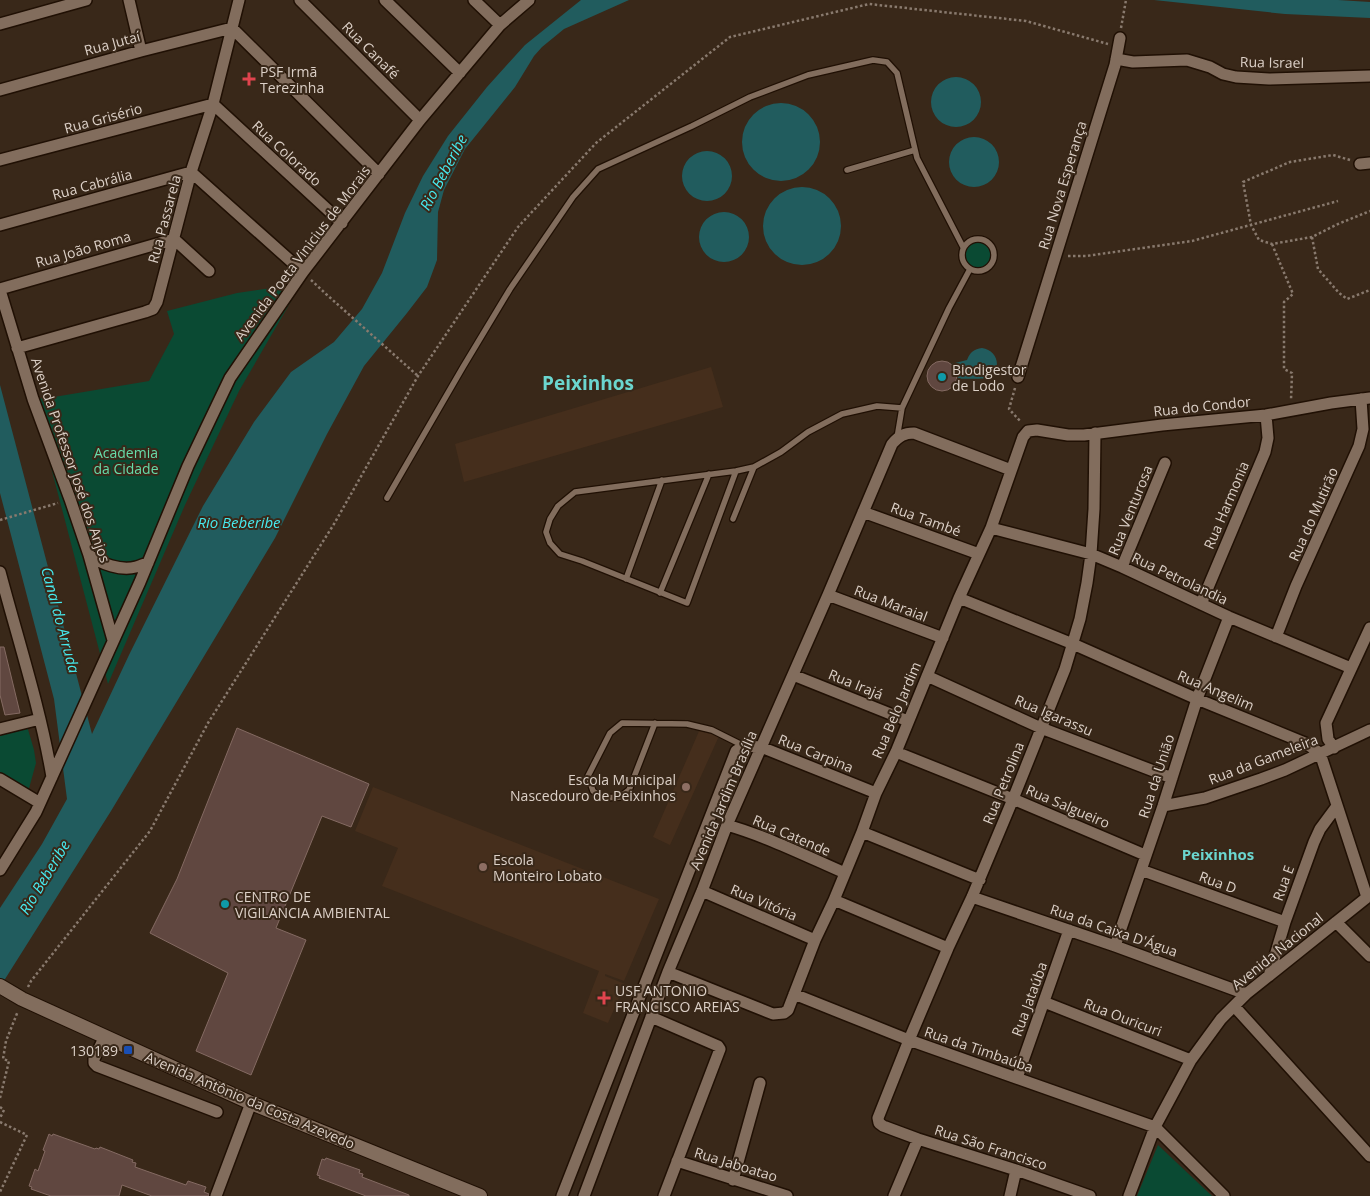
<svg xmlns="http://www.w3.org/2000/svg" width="1370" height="1196" viewBox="0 0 1370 1196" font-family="'Open Sans',sans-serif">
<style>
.built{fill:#452e1c}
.green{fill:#0a4a33}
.water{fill:#215c5e}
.building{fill:#604740;stroke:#846a62}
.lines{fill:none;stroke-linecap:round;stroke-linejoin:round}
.service-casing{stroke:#201004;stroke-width:8}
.minor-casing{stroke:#201004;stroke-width:14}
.secondary-casing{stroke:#201004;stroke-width:16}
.path{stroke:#897a6e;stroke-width:2.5;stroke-dasharray:2.5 2.5;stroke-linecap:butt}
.service{stroke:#826d5d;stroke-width:5.5}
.minor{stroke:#826d5d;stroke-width:11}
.secondary{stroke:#826d5d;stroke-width:14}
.health-dot{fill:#e0444e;stroke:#392819;stroke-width:2}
.culture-dot{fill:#0f9aa8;stroke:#392819;stroke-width:2}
.education-dot{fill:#8d6e63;stroke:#392819;stroke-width:2}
.transit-dot{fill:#1a4fb4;stroke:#392819;stroke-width:2}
.labels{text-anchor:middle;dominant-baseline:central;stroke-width:4;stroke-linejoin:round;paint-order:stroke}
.street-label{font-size:14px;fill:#dcd0c7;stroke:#392819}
.poi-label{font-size:14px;fill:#dcd0c7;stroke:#392819;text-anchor:start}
.park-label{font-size:14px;fill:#66dcaa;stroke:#392819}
.water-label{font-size:15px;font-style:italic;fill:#46eaef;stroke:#392819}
.neighbourhood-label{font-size:15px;font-weight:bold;fill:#6bd6cf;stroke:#392819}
.district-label{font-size:19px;font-weight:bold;fill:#6bd6cf;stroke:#392819}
</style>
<rect width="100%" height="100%" fill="#392819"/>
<path class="built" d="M711 367 723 407 464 482 455 444Z
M700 729 719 736 670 845 653 837Z
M373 787 659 899 624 981 605 974V976L625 984 608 1023 583 1013 599 971 382 886 398 848 355 831Z"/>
<path class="green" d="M964 255a14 14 0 1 1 28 0a14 14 0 1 1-28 0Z
M301 284 239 391 185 505 108 684 33 399 48 398 149 381 174 334 167 311 237 293Z
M27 726 34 750 36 763 28 792 0 775V733Z
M1158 1145 1212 1196H1137Z"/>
<path class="water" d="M581 0H629L564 29 542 47 534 56 515 87 465 149 444 190 438 212 437 260 427 287 407 313 364 366 327 434 275 538 111 811 0 987V908L42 844 67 799 54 699 0 493V385L92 734 129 655 203 506 254 422 291 372 334 342 362 309 382 273 405 213 423 176 448 136 487 87 525 45Z
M1154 0H1338L1370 2V18L1285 14Z
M931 102a25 25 0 1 1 50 0a25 25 0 1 1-50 0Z
M742 142a39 39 0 1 1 78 0a39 39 0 1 1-78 0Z
M949 162a25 25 0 1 1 50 0a25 25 0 1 1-50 0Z
M682 176a25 25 0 1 1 50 0a25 25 0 1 1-50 0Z
M763 226a39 39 0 1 1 78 0a39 39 0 1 1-78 0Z
M699 237a25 25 0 1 1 50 0a25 25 0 1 1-50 0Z
M982 348C997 350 1003 368 989 377 984 380 965 378 958 379L957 371 951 364 967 360C970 352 974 349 982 348Z"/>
<path class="building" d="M927 376a15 15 0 1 1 30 0a15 15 0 1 1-30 0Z
M0 647H4L20 713 5 715 0 695Z
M237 728 369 784 351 827 322 816 276 928 306 940 251 1075 196 1051 228 973 150 933 177 879Z
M49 1134 52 1136 53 1134 95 1149 96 1148 99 1149 100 1147 133 1160 132 1162 136 1163 135 1167 186 1185 188 1181 206 1187 204 1192 209 1194V1196H152L122 1185 119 1196H51L31 1189 32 1187 29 1186 35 1169 38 1171 45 1151 43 1150Z
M326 1158 360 1170 359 1173 363 1174 362 1177 409 1195V1196H366L319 1178 320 1176 317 1175 322 1159 325 1160Z"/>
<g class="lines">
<defs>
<path id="service" d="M847 170 915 150
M962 255a16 16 0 1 1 32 0a16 16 0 1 1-32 0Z
M897 438 902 408 949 308 970 269
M736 471 687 603 582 561 560 554 550 543 546 532 550 519 558 506 575 492 736 471 754 467 781 452 808 432 842 414 877 406 902 408
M387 498 463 367 510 289 573 197 598 169 692 126 750 97 808 75 873 60 887 62 897 73 917 158 963 247
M733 519 754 467
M626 579 662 480
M660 593 709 474
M655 723 629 790 620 797 603 798 593 791 588 776 610 733 622 723 687 724 712 730 744 746"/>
<path id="minor" d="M129 0 141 51
M300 0 420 120
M385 0 460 73
M474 0 500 25
M0 24 86 0
M1116 59 1133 62 1187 60 1210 67 1223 74 1236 77 1269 79 1370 76
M0 90 141 51 232 28 379 174
M0 160 213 104 342 223
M1360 164 1370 163
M0 225 191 172 303 272
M0 289 174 239 209 271
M0 290 33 399 70 499 89 555 113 640
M17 348 145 312 153 309 157 302 191 172 213 104 239 0
M1018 377 1115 65 1120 38
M863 512 979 554
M991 528 1091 554 1122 567 1229 617 1351 668
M89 555C101 564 121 571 136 567 140 566 144 564 148 563
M1122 567 1165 463
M0 572C18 640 40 707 52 777
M828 595 943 638
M959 598 1073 644 1197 699 1305 743 1320 753 1367 897
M1201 604 1265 452 1268 438 1266 415
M1276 637 1296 586 1359 446 1363 429 1361 399
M793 675 908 721
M927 676 1041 728 1172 778
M0 729 40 719
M1334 748 1328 739 1326 723 1370 628
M896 752 1013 799 1145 855
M0 779 40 803
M1163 806 1205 798 1261 779 1285 770 1370 730
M727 825C768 837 806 856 845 873
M862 832 980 880
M0 870 36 812 140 582 188 466 230 378 303 272 420 120 500 25 529 0
M1141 870 1285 922
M702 891 815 940
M972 897 1115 946 1246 994
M834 900 948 948
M1336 922 1370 956
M1115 946 1163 806 1197 699 1229 617
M668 972 773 1014 784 1013 788 1010 815 940 834 900 862 832 876 793 896 752 959 598 991 528 1023 437 1028 431 1037 430 1068 435H1084L1162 425 1266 415 1331 403 1370 398
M1269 976 1285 922 1314 842 1320 829 1337 806
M794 994 909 1040 1155 1127 1224 1196
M1044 1002 1191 1060
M1234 1006 1370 1156
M651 1017 718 1046 720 1049 664 1196
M105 1036 94 1059V1063L97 1066 217 1112
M1017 1078 1069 930
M677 1161 787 1196
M733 1180 760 1083
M216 1196 251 1103
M562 1196 736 751 744 746 761 747 876 793
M584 1196 668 972 702 891 727 825 828 595 892 444C899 436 904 433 914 433L1011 470
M894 1196 918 1139
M1010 1196 1016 1170
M1090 1196 1016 1170 918 1139 883 1126 879 1123 878 1118 909 1040 948 948 972 897 1013 799 1065 669 1080 619 1087 583 1091 554 1094 509 1095 433
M1129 1196 1155 1127 1191 1060 1221 1019 1246 994 1370 895"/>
<path id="secondary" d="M0 986 22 999 251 1103 480 1196"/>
</defs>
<use href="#service" class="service-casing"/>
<use href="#minor" class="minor-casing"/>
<use href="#secondary" class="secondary-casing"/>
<path class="path" d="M1121 28 1126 0
M1350 160 1333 155 1290 162 1243 182 1251 225 1259 240 1272 244 1312 237 1338 224 1370 211
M1312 237 1318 269 1339 293 1347 299 1370 290
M1272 244 1293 294 1284 302V369L1292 373 1291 400
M1068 256H1086L1192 241 1338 201
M311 280 326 294 418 376
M1015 388 1009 409 1021 422
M0 520 58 503
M28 987 31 981 150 831 208 723 334 524 418 376 518 227 596 143 730 37 869 4 1026 21 1108 44
M0 1098 9 1061 3 1059 6 1041 18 1011
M0 1107 4 1110 0 1118
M0 1122 27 1135 0 1192"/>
<use href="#service" class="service"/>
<use href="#minor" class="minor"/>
<use href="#secondary" class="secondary"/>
</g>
<g class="health-dot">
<path d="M246.5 71.5h5v5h5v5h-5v5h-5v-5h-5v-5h5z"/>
<path d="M601.5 990.5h5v5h5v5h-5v5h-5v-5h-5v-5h5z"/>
</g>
<g class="culture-dot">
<circle cx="942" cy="377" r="5"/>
<circle cx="225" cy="904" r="5"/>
</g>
<g class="education-dot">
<circle cx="686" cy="787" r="5"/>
<circle cx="483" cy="867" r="5"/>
</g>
<rect class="transit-dot" x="123" y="1045" width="10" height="10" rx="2.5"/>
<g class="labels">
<g class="street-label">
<text transform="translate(112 43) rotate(-15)">Rua Jutaí</text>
<text transform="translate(371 50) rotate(45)">Rua Canafé</text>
<text transform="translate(1272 62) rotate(1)">Rua Israel</text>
<text transform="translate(103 118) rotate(-15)">Rua Grisério</text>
<text transform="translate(287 153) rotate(43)">Rua Colorado</text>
<text transform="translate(92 184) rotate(-15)">Rua Cabrália</text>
<text transform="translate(1062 185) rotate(-73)">Rua Nova Esperança</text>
<text transform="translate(164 219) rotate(-75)">Rua Passarela</text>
<text transform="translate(83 249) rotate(-16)">Rua João Roma</text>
<text transform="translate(302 253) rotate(-53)">Avenida Poeta Vinicius de Morais</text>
<text transform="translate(1202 406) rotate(-6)">Rua do Condor</text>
<text transform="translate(71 460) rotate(71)">Avenida Professor José dos Anjos</text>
<text transform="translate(1226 505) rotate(-67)">Rua Harmonia</text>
<text transform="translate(1130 510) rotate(-68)">Rua Venturosa</text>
<text transform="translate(1313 514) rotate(-66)">Rua do Mutirão</text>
<text transform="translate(926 519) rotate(20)">Rua També</text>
<text transform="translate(1180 578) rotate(25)">Rua Petrolandia</text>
<text transform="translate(891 603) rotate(21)">Rua Maraial</text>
<text transform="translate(856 684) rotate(22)">Rua Irajá</text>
<text transform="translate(1216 690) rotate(23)">Rua Angelim</text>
<text transform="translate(896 710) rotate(-67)">Rua Belo Jardim</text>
<text transform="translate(1054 715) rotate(23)">Rua Igarassu</text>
<text transform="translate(816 753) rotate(22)">Rua Carpina</text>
<text transform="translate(1263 759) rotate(-21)">Rua da Gameleira</text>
<text transform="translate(1156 776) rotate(-72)">Rua da União</text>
<text transform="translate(1003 783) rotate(-68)">Rua Petrolina</text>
<text transform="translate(723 800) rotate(-67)">Avenida Jardim Brasília</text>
<text transform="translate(1068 806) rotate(23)">Rua Salgueiro</text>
<text transform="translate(792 835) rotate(23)">Rua Catende</text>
<text transform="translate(1218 882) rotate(20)">Rua D</text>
<text transform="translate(1283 883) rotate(-70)">Rua E</text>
<text transform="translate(764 902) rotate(23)">Rua Vitória</text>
<text transform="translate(1114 930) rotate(19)">Rua da Caixa D'Água</text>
<text transform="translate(1277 951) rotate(-39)">Avenida Nacional</text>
<text transform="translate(1029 999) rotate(-70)">Rua Jataúba</text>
<text transform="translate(1123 1017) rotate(21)">Rua Ouricuri</text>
<text transform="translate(979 1049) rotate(19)">Rua da Timbaúba</text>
<text transform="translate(250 1100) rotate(23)">Avenida Antônio da Costa Azevedo</text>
<text transform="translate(991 1147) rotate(18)">Rua São Francisco</text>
<text transform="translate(736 1164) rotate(17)">Rua Jaboatao</text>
</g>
<g class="poi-label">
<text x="260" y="71">PSF Irmã<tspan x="260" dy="16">Terezinha</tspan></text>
<text x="952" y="369">Biodigestor<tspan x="952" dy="16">de Lodo</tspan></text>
<text x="676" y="779" text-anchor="end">Escola Municipal<tspan x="676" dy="16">Nascedouro de Peixinhos</tspan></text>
<text x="493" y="859">Escola<tspan x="493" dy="16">Monteiro Lobato</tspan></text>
<text x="235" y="896">CENTRO DE<tspan x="235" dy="16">VIGILANCIA AMBIENTAL</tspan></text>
<text x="615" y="990">USF ANTONIO<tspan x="615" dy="16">FRANCISCO AREIAS</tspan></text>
<text x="118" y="1050" text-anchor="end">130189</text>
</g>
<g class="park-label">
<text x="126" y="452">Academia<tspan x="126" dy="16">da Cidade</tspan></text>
</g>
<g class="water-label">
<text transform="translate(443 172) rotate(-62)">Rio Beberibe</text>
<text x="239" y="522">Rio Beberibe</text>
<text transform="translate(61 620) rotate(75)">Canal do Arruda</text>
<text transform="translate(44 877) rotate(-59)">Rio Beberibe</text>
</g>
<g class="neighbourhood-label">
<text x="1218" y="854">Peixinhos</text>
</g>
<g class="district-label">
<text x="588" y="383">Peixinhos</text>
</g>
</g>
</svg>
